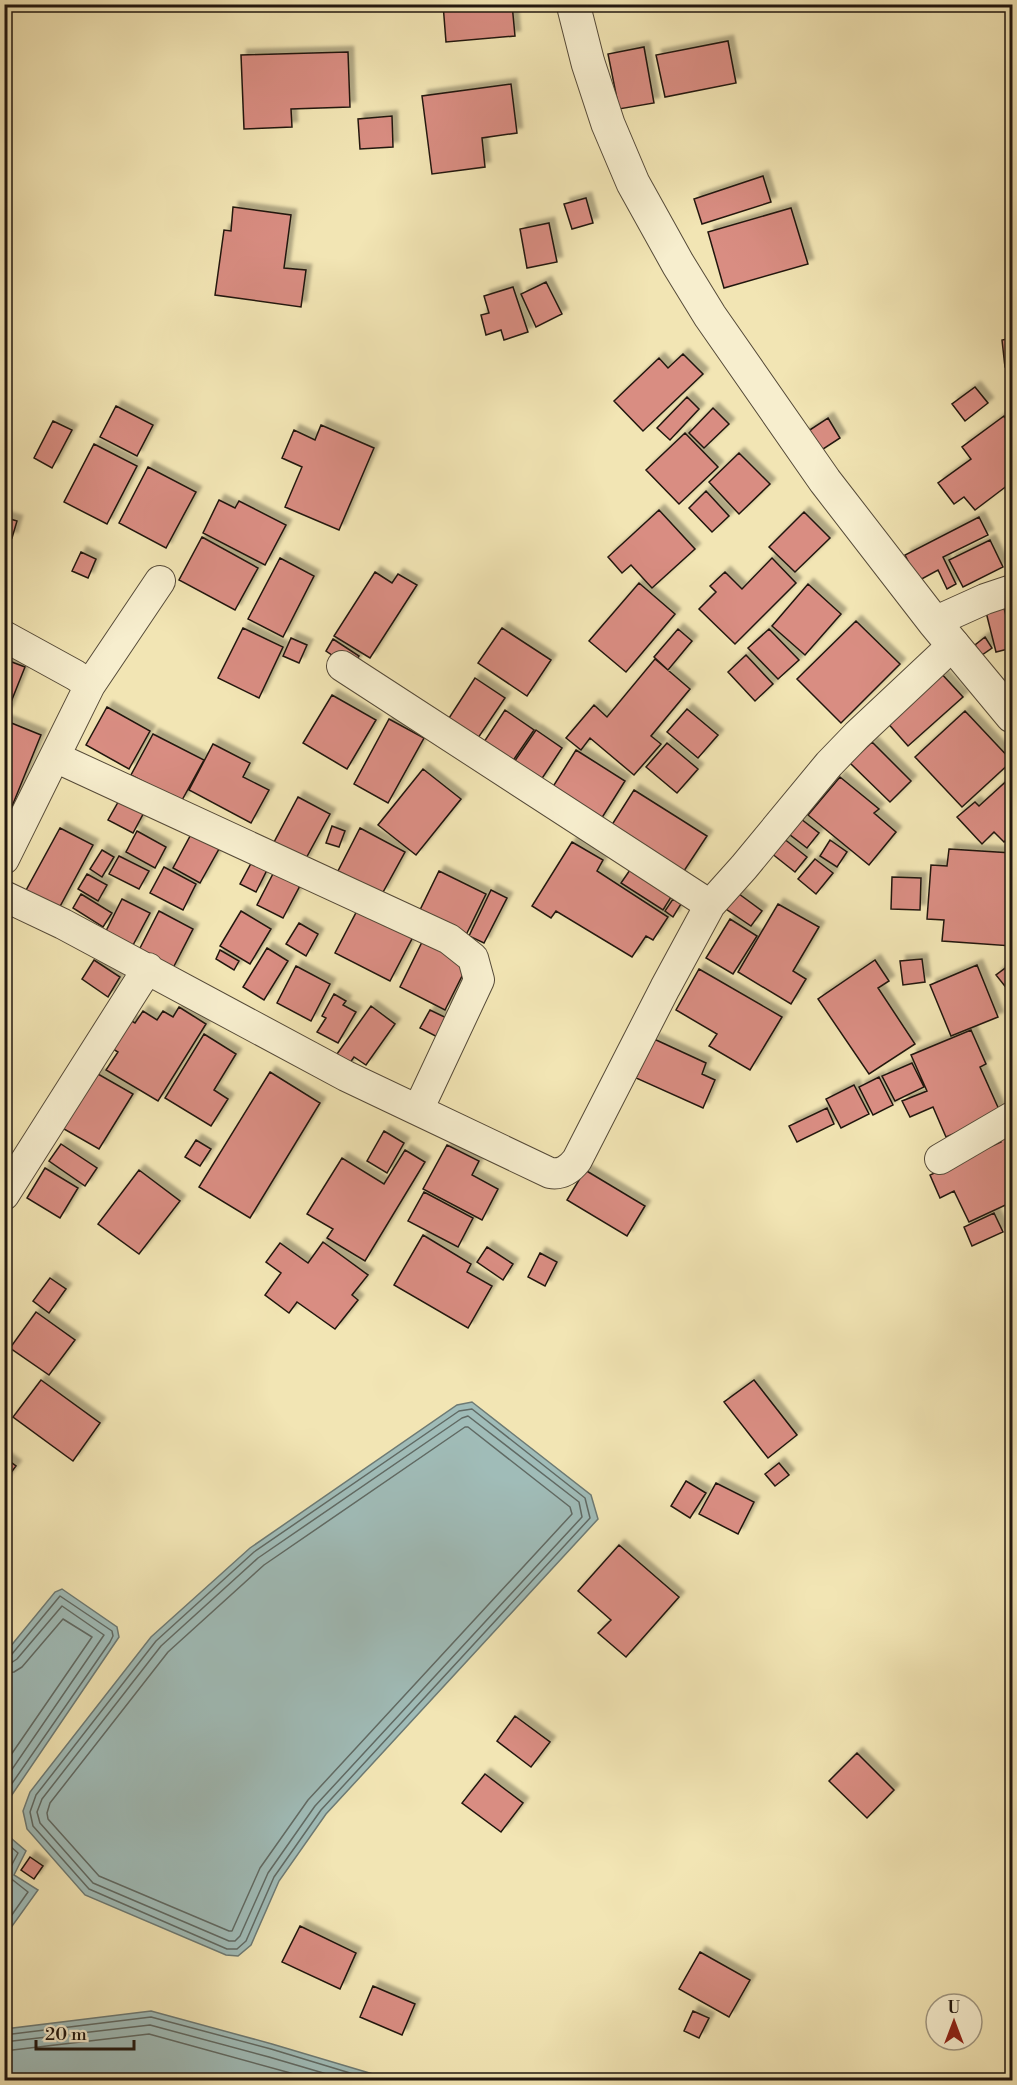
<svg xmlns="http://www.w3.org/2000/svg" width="1017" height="2085" viewBox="0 0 1017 2085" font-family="'Libre Bodoni',serif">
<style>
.water{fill:#a0bcb8;stroke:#6d7a74;stroke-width:1.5}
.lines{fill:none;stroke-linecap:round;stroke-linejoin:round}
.shore{stroke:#606a64;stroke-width:1.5}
.building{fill:#d98d82;stroke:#21170f;stroke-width:1.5;filter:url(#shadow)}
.minor-casing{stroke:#554a38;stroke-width:32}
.tertiary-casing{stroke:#554a38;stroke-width:35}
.minor{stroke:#f7eece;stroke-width:30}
.tertiary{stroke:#f7eece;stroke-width:33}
</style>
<defs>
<filter id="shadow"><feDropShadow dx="5.5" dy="-5.5" stdDeviation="1.5" flood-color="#0004"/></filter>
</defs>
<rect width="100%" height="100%" fill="#f2e5b4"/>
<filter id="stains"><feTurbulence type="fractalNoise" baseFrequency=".00333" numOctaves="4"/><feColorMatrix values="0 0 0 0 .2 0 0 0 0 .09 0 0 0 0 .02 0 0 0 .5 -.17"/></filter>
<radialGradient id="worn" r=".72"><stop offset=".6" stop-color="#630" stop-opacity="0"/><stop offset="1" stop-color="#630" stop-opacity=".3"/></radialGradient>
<path class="water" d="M472 1402 591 1495 598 1519 326 1814 279 1881 251 1945 238 1956 226 1955 85 1895 27 1829 23 1811 30 1792 151 1637 250 1548 457 1405Z
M62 1589 117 1627 119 1637 5 1805V1653L55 1592Z
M5 1833 26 1851 14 1875 38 1890 5 1936Z
M151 2011 272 2044 393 2080H5V2029Z"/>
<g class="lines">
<path class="shore" d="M472 1409 585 1498 590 1518 321 1810 274 1877 246 1941 237 1949H227L89 1889 33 1826 30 1812 36 1795 156 1641 254 1552 459 1411Z
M468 1416 579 1502 582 1517 315 1806 268 1873 240 1936 235 1941H229L93 1883 40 1823 37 1812 42 1799 161 1646 258 1558 462 1418Z
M465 1427H468L570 1507 572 1514 308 1800 260 1868 232 1931H229L99 1876 48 1819 47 1813 50 1803 168 1652 264 1565Z
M4 1656 12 1654 60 1596 112 1631 113 1636 110 1642 4 1795
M4 1664 11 1663 17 1659 62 1606 104 1635 4 1781
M4 1673 14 1672 22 1667 63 1619 92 1637 4 1765
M4 1841 18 1853 8 1872 9 1877 28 1892 4 1926
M4 2035 151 2017 271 2049 373 2080
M4 2042 150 2025 269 2057 347 2080
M4 2051 149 2034 316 2080"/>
</g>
<path class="building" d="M443 4H512L515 36 446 42Z
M728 41 736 83 665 97 656 55Z
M644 47 654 103 619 109 608 54Z
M348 52 350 107 291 109 292 127 244 129 241 55Z
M511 84 517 133 482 138 485 167 432 174 422 96Z
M392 116 393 147 360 149 358 119Z
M763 176 771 202 702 224 694 199Z
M586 198 593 223 572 229 564 204Z
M233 207 291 215 284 268 306 270 301 307 215 295 224 230 231 231Z
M791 208 808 264 724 288 708 232Z
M549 223 557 262 527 268 520 229Z
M546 282 562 314 536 327 521 294Z
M513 287 528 332 504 340 501 330 486 335 481 315 489 313 484 296Z
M1012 338V366L1005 367 1002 340Z
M683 354 703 374 643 431 614 401 659 358 668 368Z
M975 387 988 403 965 421 952 404Z
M687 397 699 409 670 440 657 428Z
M116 406 153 425 137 456 100 437Z
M713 408 729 424 704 448 689 433Z
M1004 416 1012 427V482L975 510 964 497 954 504 938 483 971 459 962 447Z
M828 418 840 438 814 455 802 435Z
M53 421 72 430 52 468 34 458Z
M321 425 374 448 339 530 285 507 302 467 282 458 294 430 315 440Z
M685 433 718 467 679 504 646 470Z
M94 444 137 466 107 524 64 502Z
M739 453 770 484 739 514 709 482Z
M148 467 196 492 166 548 119 523Z
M706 491 729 516 712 532 689 508Z
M219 500 235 508 239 501 286 525 265 565 203 533Z
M659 510 695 549 652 588 631 565 622 573 608 557Z
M804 512 830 538 795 572 769 547Z
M4 517 17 521 12 538 4 535Z
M979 517 988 535 943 557 956 584 947 589 938 570 918 581 905 555Z
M202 537 258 568 235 610 179 580Z
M990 540 1003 567 963 587 949 560Z
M81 552 96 559 88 578 72 571Z
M280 558 314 576 283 637 248 619Z
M772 558 796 583 735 644 699 609 716 592 710 586 725 572 742 589Z
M375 572 392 583 398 574 417 585 370 658 334 636Z
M639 583 675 614 626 672 589 641Z
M808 584 841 614 805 655 772 626Z
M1004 608 1012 639V648L996 652 986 612Z
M856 621 900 664 841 723 797 679Z
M243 628 283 647 259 698 218 678Z
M502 628 551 660 527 696 478 663Z
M678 629 692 641 668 670 654 657Z
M769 629 799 660 778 679 748 648Z
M985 637 992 648 982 655 975 645Z
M291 638 307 645 299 663 283 656Z
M333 639 359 656 351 668 326 651Z
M746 655 773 684 755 701 728 672Z
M4 659 25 667 7 712 4 711Z
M655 659 690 689 651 736 661 744 634 775 590 738 581 750 566 738 594 705 607 717Z
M939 671 963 697 908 746 885 720Z
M475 678 505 698 478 738 449 718Z
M332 695 376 720 347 769 303 743Z
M107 707 150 731 129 769 86 745Z
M687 709 718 735 698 758 667 732Z
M505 710 534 730 510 765 482 745Z
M965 711 1012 761 962 807 915 757Z
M389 719 424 738 388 803 354 784Z
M4 720 41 735 4 826Z
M536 730 562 748 539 783 512 765Z
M153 734 204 760 181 802 131 775Z
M872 742 911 781 890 802 850 763Z
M667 743 698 769 677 793 646 767Z
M213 744 250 763 243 777 269 790 251 823 189 790Z
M576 750 625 781 598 824 549 793Z
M423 769 461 799 416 855 378 825Z
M1012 776V834L1004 842 994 832 982 844 957 817 975 802 979 806Z
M840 777 879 809 874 813 896 832 869 865 808 815Z
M125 790 149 803 133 833 108 820Z
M634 790 707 836 680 877 608 831Z
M298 797 330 814 304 862 272 846Z
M801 819 819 833 807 848 789 834Z
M196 825 224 840 200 883 173 868Z
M332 826 345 831 339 847 326 843Z
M60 828 93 845 57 912 24 894Z
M360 828 405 852 382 894 338 871Z
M137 831 166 847 155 868 126 852Z
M783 838 807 857 795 872 771 853Z
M830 840 847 852 837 867 820 856Z
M572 842 603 860 597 871 668 917 653 940 646 936 632 957 556 911 551 918 532 906Z
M949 849 1012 853V946L942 941 944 920 927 919 931 865 947 866Z
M102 850 114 857 102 877 90 869Z
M119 856 149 871 139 889 109 874Z
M255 856 270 864 256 892 240 884Z
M815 859 833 873 816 894 798 879Z
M277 866 303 880 283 918 257 905Z
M164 867 196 884 183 910 150 893Z
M632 867 673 894 663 910 621 883Z
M439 871 486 894 466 935 419 912Z
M87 874 107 885 98 901 78 889Z
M892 877 921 878 920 910 891 909Z
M491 890 507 898 484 943 469 936Z
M735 891 762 911 751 926 723 907Z
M81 894 112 913 103 927 73 908Z
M122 899 150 913 132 947 105 933Z
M673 899 681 904 673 917 665 911Z
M778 904 819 927 793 971 806 979 791 1004 738 972Z
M360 905 415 933 390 981 335 953Z
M159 911 193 929 171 972 137 954Z
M241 911 271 929 250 964 220 946Z
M730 919 757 936 733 974 706 958Z
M299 923 318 934 306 956 286 944Z
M425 936 471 958 445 1010 400 987Z
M267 948 288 961 264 1000 243 987Z
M220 950 239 961 234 970 216 959Z
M922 959 925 982 903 985 900 961Z
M94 960 120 977 108 997 82 979Z
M875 960 889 981 878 988 915 1044 869 1074 818 999Z
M1012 963V995L996 975Z
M977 965 998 1017 951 1036 930 985Z
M296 966 330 984 311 1021 277 1003Z
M699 969 782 1017 750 1070 709 1046 717 1034 676 1010Z
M334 994 346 1001 343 1005 356 1012 338 1043 317 1032 326 1018 322 1016Z
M371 1006 395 1024 366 1065 354 1057 345 1070 332 1061Z
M179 1007 206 1024 158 1101 106 1070 118 1052 105 1044 123 1016 135 1023 143 1011 157 1020 163 1011 173 1017Z
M430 1010 455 1022 445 1041 420 1028Z
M971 1030 986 1064 980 1067 1001 1114 946 1137 933 1107 910 1117 902 1101 927 1091 911 1055Z
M204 1034 236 1054 214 1090 228 1099 211 1126 165 1098Z
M654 1039 706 1063 702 1074 715 1080 703 1108 636 1078Z
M912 1063 924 1087 895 1101 882 1076Z
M91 1070 133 1094 99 1149 57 1125Z
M270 1072 320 1103 250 1218 199 1187Z
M879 1077 893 1105 873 1115 859 1087Z
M854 1085 869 1114 841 1128 826 1099Z
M827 1108 834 1124 797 1142 789 1126Z
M1012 1129V1202L969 1222 954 1191 940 1198 930 1175 1001 1142 998 1136Z
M384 1131 404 1143 387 1173 367 1161Z
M196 1140 211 1149 200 1166 185 1157Z
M61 1144 97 1168 85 1186 49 1161Z
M447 1145 479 1161 472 1175 498 1189 482 1220 423 1189Z
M405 1150 425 1162 365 1261 327 1238 333 1229 307 1214 342 1158 384 1184Z
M45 1168 78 1188 60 1218 27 1198Z
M139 1170 180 1201 139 1254 98 1224Z
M585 1170 645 1206 627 1236 567 1200Z
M424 1192 473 1218 458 1247 408 1221Z
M994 1213 1003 1232 972 1246 964 1227Z
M423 1235 471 1264 467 1272 492 1286 468 1328 394 1285Z
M323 1242 368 1275 352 1295 358 1300 335 1329 297 1302 289 1313 265 1295 281 1273 266 1262 280 1243 308 1263Z
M487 1247 513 1264 503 1280 477 1262Z
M540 1253 557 1262 545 1286 528 1277Z
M50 1278 66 1289 49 1313 33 1301Z
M36 1312 75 1340 49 1375 10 1348Z
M41 1380 100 1423 73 1461 13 1417Z
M754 1380 797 1435 768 1458 724 1402Z
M4 1457 16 1466 4 1482Z
M779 1463 789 1475 775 1486 765 1474Z
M686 1481 706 1493 690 1518 671 1506Z
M716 1483 754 1502 738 1534 699 1514Z
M619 1545 679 1597 626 1657 598 1633 611 1620 578 1591Z
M515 1716 550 1742 531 1767 497 1741Z
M857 1753 894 1790 867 1818 829 1781Z
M485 1774 523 1803 501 1832 462 1803Z
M30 1857 43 1866 34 1879 21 1870Z
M300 1926 356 1953 340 1989 282 1962Z
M700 1952 750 1980 729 2017 679 1989Z
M373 1986 415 2004 402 2035 360 2017Z
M693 2011 709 2018 699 2038 684 2031Z"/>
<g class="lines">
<defs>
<path id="minor" d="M934 622 985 599 1012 590
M4 636 75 675 90 685 4 859
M342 666 710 905
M90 685 160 581
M55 757 449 939 473 958 479 980 418 1110
M4 896 63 924 346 1076 550 1173C562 1175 570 1169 577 1160L665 988 710 905 744 867 829 764 857 735 954 644
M940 1159 1012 1117
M4 1195 148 968"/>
<path id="tertiary" d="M573 4 588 63 608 124 633 183 678 264 710 316 825 481 934 622 1012 716"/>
</defs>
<use href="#minor" class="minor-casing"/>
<use href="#tertiary" class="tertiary-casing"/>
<use href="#minor" class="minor"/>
<use href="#tertiary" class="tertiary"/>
</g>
<rect width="1017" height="2085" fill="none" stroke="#f2e5b4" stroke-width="24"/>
<rect x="6" y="6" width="1005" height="2073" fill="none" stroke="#21170f" stroke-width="3"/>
<rect x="12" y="12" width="993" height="2061" fill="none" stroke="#21170f" stroke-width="1.5"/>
<g transform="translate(954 2022)"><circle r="28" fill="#f7eece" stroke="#a19882" stroke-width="1.5"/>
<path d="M0-4.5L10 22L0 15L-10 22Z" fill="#8f2418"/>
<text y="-9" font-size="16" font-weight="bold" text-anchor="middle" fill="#21170f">U</text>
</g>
<path d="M36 2040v9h98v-9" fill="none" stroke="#21170f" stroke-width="3"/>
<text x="45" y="2040" font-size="18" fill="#21170f" stroke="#f7eece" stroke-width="4.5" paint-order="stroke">20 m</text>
<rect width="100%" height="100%" filter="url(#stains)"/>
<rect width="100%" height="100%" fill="url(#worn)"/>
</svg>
